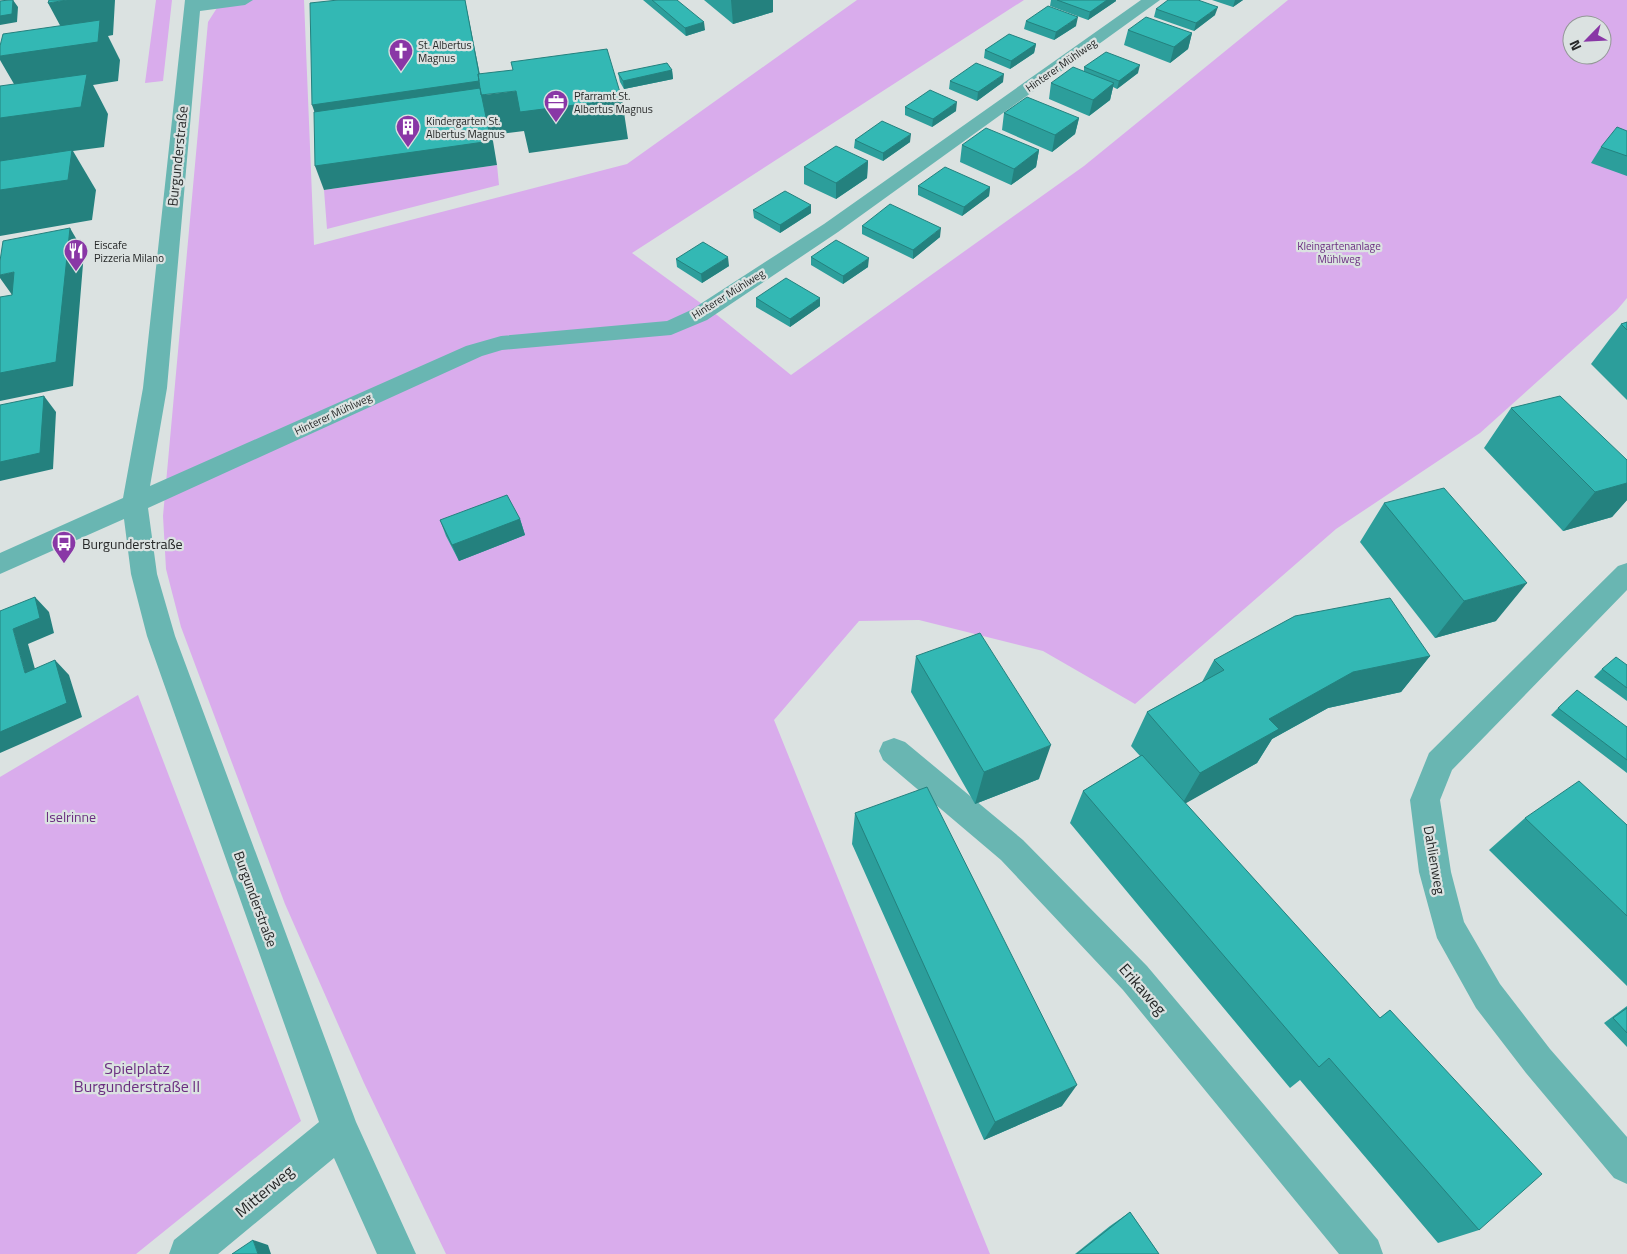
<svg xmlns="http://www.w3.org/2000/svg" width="1627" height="1254" viewBox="0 0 1627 1254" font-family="'Titillium Web',sans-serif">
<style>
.green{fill:#d9acec;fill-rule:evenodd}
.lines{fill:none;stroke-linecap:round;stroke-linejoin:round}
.minor{fill:#69b6b2;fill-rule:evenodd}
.wall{fill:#2c9e9b}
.shaded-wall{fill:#24817e}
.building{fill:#33b8b4;stroke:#24817e}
.labels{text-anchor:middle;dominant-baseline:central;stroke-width:4.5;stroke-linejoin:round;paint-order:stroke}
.far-poi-label{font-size:11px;fill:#262828;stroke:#dbe2e1;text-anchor:start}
.far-street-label{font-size:11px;fill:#262828;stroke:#dbe2e1}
.far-park-label{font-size:11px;fill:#6b2f81;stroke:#dbe2e1}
.street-label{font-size:14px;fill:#262828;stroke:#dbe2e1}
.poi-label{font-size:14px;fill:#262828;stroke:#dbe2e1;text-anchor:start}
.park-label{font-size:14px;fill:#6b2f81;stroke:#dbe2e1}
.near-street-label{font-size:16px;fill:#262828;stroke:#dbe2e1}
.near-park-label{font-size:16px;fill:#6b2f81;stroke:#dbe2e1}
</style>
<rect width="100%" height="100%" fill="#dbe2e1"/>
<path class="green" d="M156 0H172L163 81 145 83Z
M222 0H304L314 245 627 164 857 0H1024L632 253 717 315 791 375 1084 166 1288 0H1627V298L1617 310 1480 433 1336 529 1135 704 1043 651 919 620 859 621 774 720 990 1254H446L364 1083 285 904 181 627 166 569 163 516 208 22ZM1572 25H1602V55H1572Z
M497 165 499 185 327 229 324 190Z
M138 695 301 1121 136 1254H0V777Z"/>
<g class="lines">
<path class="minor" d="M185 0H253L245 5 200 11 167 388 150 486 466 346 501 336 667 321 691 310 824 224 1141 0H1160L838 232 707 320 671 335 502 350 482 356 148 508 157 574 175 636 356 1122 416 1254H377L334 1158 218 1254H169L174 1240 319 1122 147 636 131 574 124 519 0 574V553L123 498 143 388Z
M1627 563V590L1452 770 1440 800 1451 872 1464 922 1500 984 1550 1049 1627 1137V1184L1614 1178 1526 1073 1476 1008 1437 938 1419 872 1410 800 1429 753 1618 566Z
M894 738 905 742 1023 840 1147 966 1378 1240 1383 1254H1339L1123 990 1001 860 883 760 879 751 883 742Z"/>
</g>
<path class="wall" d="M643 0H677L705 30 686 36Z
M704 0H773V12L733 24Z
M1051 0H1116V1L1088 20 1050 6Z
M1212 0H1243L1233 7Z
M1156 9 1215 15 1194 31 1154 17Z
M1026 21 1076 26 1054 40 1024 29Z
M1128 30 1192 33 1188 49 1170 63 1124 45Z
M1036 44 1034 53 1010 69 984 58 985 50Z
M1084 67 1138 73 1117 89 1113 87 1110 100 1089 116 1049 99 1051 83 1084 71Z
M672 70 673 79 624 89 620 82 618 73Z
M950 81 1003 82 977 101 949 89Z
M905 107 956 111 932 127 905 115Z
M1004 113 1079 118 1075 134 1052 152 1002 130Z
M1627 131V176L1591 163 1601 147Z
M855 140 910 142 883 161 854 148Z
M962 145 1039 150 1036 167 1011 185 960 162Z
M868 161 867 178 836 199 804 184V167Z
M918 186 990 187 989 196 962 216 918 195Z
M811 205V213L780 233 754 218 753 210Z
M862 226 940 237 913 259 862 234Z
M811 257 868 267 843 284 811 265Z
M676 259 729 266 702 283 677 267Z
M756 298 820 306 790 327 756 307Z
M1627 322V400L1591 364 1621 324Z
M1511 408 1627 460V500L1612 517 1563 531 1484 448Z
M1384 503 1496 621 1435 638 1360 542Z
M520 519 525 535 459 561 446 536 440 520Z
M916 656 1039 779 975 804 911 692Z
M1430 656 1401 692 1328 708 1272 739 1257 763 1185 803 1380 1018 1390 1010 1479 1230 1438 1243 1300 1080 1290 1088 1070 823 1083 791 1140 756 1131 746 1147 712 1202 682 1214 660Z
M1627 665V701L1594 677 1602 669Z
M1558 708 1627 727V773L1551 715Z
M855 813 1062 1106 984 1140 852 844Z
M1525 818 1627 825V986L1489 850Z
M1627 1006V1047L1604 1023Z
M1130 1212 1159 1254H1075L1110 1226Z"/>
<path class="shaded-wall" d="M13 0 18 7 17 22 0 25V16Z
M67 0H115L113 35 108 36 120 60 118 81 93 85 108 114 104 147 73 151 96 190 92 220 0 236V118L21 96 0 60V56L69 42 48 3Z
M465 0 484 95 516 91 622 99 628 139 529 153 524 131 492 135 497 165 324 190 315 166 323 136 312 105Z
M731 0H773V12L733 24Z
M1107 0H1116V1L1088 20 1090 12Z
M1235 0H1243L1233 7Z
M1218 7 1215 15 1194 31 1196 23Z
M1078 17 1076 26 1054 40 1056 32Z
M704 22 705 30 686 36 685 28Z
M1192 33 1188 49 1170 63 1174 47Z
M1036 44 1034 53 1010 69 1011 61Z
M1140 65 1138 73 1117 89 1119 81Z
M672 70 673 79 624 89 623 81Z
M1004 74 1003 82 977 101 978 92Z
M1114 83 1110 100 1089 116 1093 100Z
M957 102 956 111 932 127 933 119Z
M1079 118 1075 134 1052 152 1055 135Z
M911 134 910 142 883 161V153Z
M1039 150 1036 167 1011 185 1014 169Z
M868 161 867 178 836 199V183Z
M990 187 989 196 962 216 964 207Z
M811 205V213L780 233V225Z
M70 228 84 252 73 386 0 401V373Z
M941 228 940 237 913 259V250Z
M728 257 729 266 702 283 701 274Z
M869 258 868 267 843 284V276Z
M14 272 15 299 0 278V275Z
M820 298V306L790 327V319Z
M44 396 56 412 53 469 0 481V462Z
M1627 483V500L1612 517 1563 531 1595 492Z
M520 519 525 535 459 561 452 545Z
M1527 583 1496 621 1435 638 1464 601Z
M35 597 49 612 54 633 28 644 40 687 25 673 13 629Z
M1430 656 1401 692 1328 708 1272 739 1257 763 1181 806 1200 773 1269 719 1353 672Z
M55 660 69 675 82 717 0 753V732Z
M1051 745 1039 779 975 804 984 772Z
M1077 1085 1062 1106 984 1140 995 1122Z
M253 1240 268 1245 271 1254H258Z"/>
<path class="building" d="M9 0H13L12 14 0 16V1Z
M49 0H67L48 3Z
M338 0H465L479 74H478L479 81 312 105 310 3Z
M652 0H677L704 22 685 28Z
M1057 0H1107L1090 12Z
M1168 0H1198L1218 7 1196 23 1156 9Z
M1048 6 1078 17 1056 32 1026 21Z
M1146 17 1192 33 1174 47 1128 30Z
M100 20 98 42 0 56V46L3 34Z
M1009 34 1036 44 1011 61 985 50Z
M607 49 622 99 520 112 516 91 481 95 478 74 513 70 511 62Z
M1106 52 1140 65 1119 81 1084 67Z
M667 63 672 70 623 81 618 73Z
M976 63 1004 74 978 92 950 81Z
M1073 67 1114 83 1093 100 1051 83Z
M87 74 81 107 0 118V86Z
M480 88 491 141 315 166 314 112Z
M930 90 957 102 933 119 905 107Z
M1027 97 1079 118 1055 135 1004 113Z
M882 121 911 134 883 153 855 140Z
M1617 127 1627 131V156L1601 147Z
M986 128 1039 150 1014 169 962 145Z
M836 146 868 161 836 183 804 167Z
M72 150 68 180 0 190V161Z
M945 167 990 187 964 207 918 186Z
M785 191 811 205 780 225 753 210Z
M890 204 941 228 913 250 862 226Z
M70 228 56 362 0 373V297L12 295 14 272 0 275V261L3 241Z
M836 240 869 258 843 276 811 257Z
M703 242 728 257 701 274 676 259Z
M786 278 820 298 790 319 756 298Z
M1627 322V330L1621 324Z
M44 396 40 453 0 462V405Z
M1560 396 1627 460V483L1595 492 1511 408Z
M1444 488 1527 583 1464 601 1384 503Z
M507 495 520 519 452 545 440 520Z
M35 597 40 618 13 629 25 673 55 660 67 703 0 732V611Z
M1390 598 1430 656 1353 672 1269 719 1279 729 1200 773 1147 712 1224 670 1214 660 1295 616Z
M980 633 1051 745 984 772 916 656Z
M1616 657 1627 665V688L1602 669Z
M1577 690 1627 727V760L1558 708Z
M1142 755 1380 1018 1390 1010 1542 1174 1479 1230 1329 1058 1319 1067 1083 791Z
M1579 781 1627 825V916L1525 818Z
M927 787 1077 1085 995 1122 855 813Z
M1627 1008V1033L1613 1018Z
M1130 1212 1159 1254H1077Z
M253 1240 258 1254H232Z"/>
<defs>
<symbol id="church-pin" viewBox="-11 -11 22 30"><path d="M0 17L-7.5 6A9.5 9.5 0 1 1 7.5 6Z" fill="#8937a6" stroke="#dbe2e1"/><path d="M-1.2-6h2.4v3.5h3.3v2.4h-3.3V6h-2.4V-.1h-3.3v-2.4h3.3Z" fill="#fff"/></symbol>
<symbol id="office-pin" viewBox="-11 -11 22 30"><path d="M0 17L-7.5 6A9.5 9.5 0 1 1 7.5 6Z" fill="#8937a6" stroke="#dbe2e1"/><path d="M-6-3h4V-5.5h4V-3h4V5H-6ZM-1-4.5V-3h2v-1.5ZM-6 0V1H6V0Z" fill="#fff"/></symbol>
<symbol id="building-pin" viewBox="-11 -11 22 30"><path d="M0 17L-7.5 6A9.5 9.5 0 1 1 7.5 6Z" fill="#8937a6" stroke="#dbe2e1"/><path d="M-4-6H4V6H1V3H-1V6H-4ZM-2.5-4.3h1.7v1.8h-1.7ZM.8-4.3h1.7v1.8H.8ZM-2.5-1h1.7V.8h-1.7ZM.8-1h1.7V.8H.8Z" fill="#fff"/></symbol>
<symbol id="restaurant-pin" viewBox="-11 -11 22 30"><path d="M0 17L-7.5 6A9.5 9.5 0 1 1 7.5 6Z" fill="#8937a6" stroke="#dbe2e1"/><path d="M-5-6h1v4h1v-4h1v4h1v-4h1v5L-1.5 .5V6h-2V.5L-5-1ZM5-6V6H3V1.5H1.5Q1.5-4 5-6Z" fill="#fff"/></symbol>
<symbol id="bus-pin" viewBox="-11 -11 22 30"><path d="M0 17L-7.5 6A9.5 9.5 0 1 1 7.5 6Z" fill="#8937a6" stroke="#dbe2e1"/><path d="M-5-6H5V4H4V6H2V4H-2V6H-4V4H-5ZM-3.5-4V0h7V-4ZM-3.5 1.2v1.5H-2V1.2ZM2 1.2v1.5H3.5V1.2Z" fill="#fff"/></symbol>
</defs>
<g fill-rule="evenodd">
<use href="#church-pin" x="387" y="37" width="28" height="38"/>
<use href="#office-pin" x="542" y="88" width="28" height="38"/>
<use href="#building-pin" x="394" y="113" width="28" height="38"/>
<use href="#restaurant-pin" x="62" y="237" width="28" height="38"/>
<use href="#bus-pin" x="50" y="529" width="28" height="38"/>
</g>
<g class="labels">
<g class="far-poi-label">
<text x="418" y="45">St. Albertus<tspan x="418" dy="13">Magnus</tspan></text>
<text x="574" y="96">Pfarramt St.<tspan x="574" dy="13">Albertus Magnus</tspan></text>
<text x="426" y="121">Kindergarten St.<tspan x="426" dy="13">Albertus Magnus</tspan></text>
<text x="94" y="245">Eiscafe<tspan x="94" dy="13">Pizzeria Milano</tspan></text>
</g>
<g class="far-street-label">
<text transform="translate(1061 65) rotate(-35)">Hinterer Mühlweg</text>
<text transform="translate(728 294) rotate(-32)">Hinterer Mühlweg</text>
<text transform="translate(333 414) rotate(-25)">Hinterer Mühlweg</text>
</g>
<g class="far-park-label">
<text x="1339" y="246">Kleingartenanlage<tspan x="1339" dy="13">Mühlweg</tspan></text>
</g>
<g class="street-label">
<text transform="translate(177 156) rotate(-84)">Burgunderstraße</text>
<text transform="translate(1435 860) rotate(80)">Dahlienweg</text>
<text transform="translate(256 899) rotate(70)">Burgunderstraße</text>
</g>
<g class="poi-label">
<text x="82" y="543">Burgunderstraße</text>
</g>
<g class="park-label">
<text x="71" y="816">Iselrinne</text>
</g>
<g class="near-street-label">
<text transform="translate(1143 989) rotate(49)">Erikaweg</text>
<text transform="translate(264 1191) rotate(-40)">Mitterweg</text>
</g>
<g class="near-park-label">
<text x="137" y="1068">Spielplatz<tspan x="137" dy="18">Burgunderstraße II</tspan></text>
</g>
</g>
<g transform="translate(1587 40) rotate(246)"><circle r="24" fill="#dbe2e1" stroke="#939897"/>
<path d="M0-4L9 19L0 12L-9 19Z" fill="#8937a6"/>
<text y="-8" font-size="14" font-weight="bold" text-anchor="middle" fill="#262828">N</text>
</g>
</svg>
